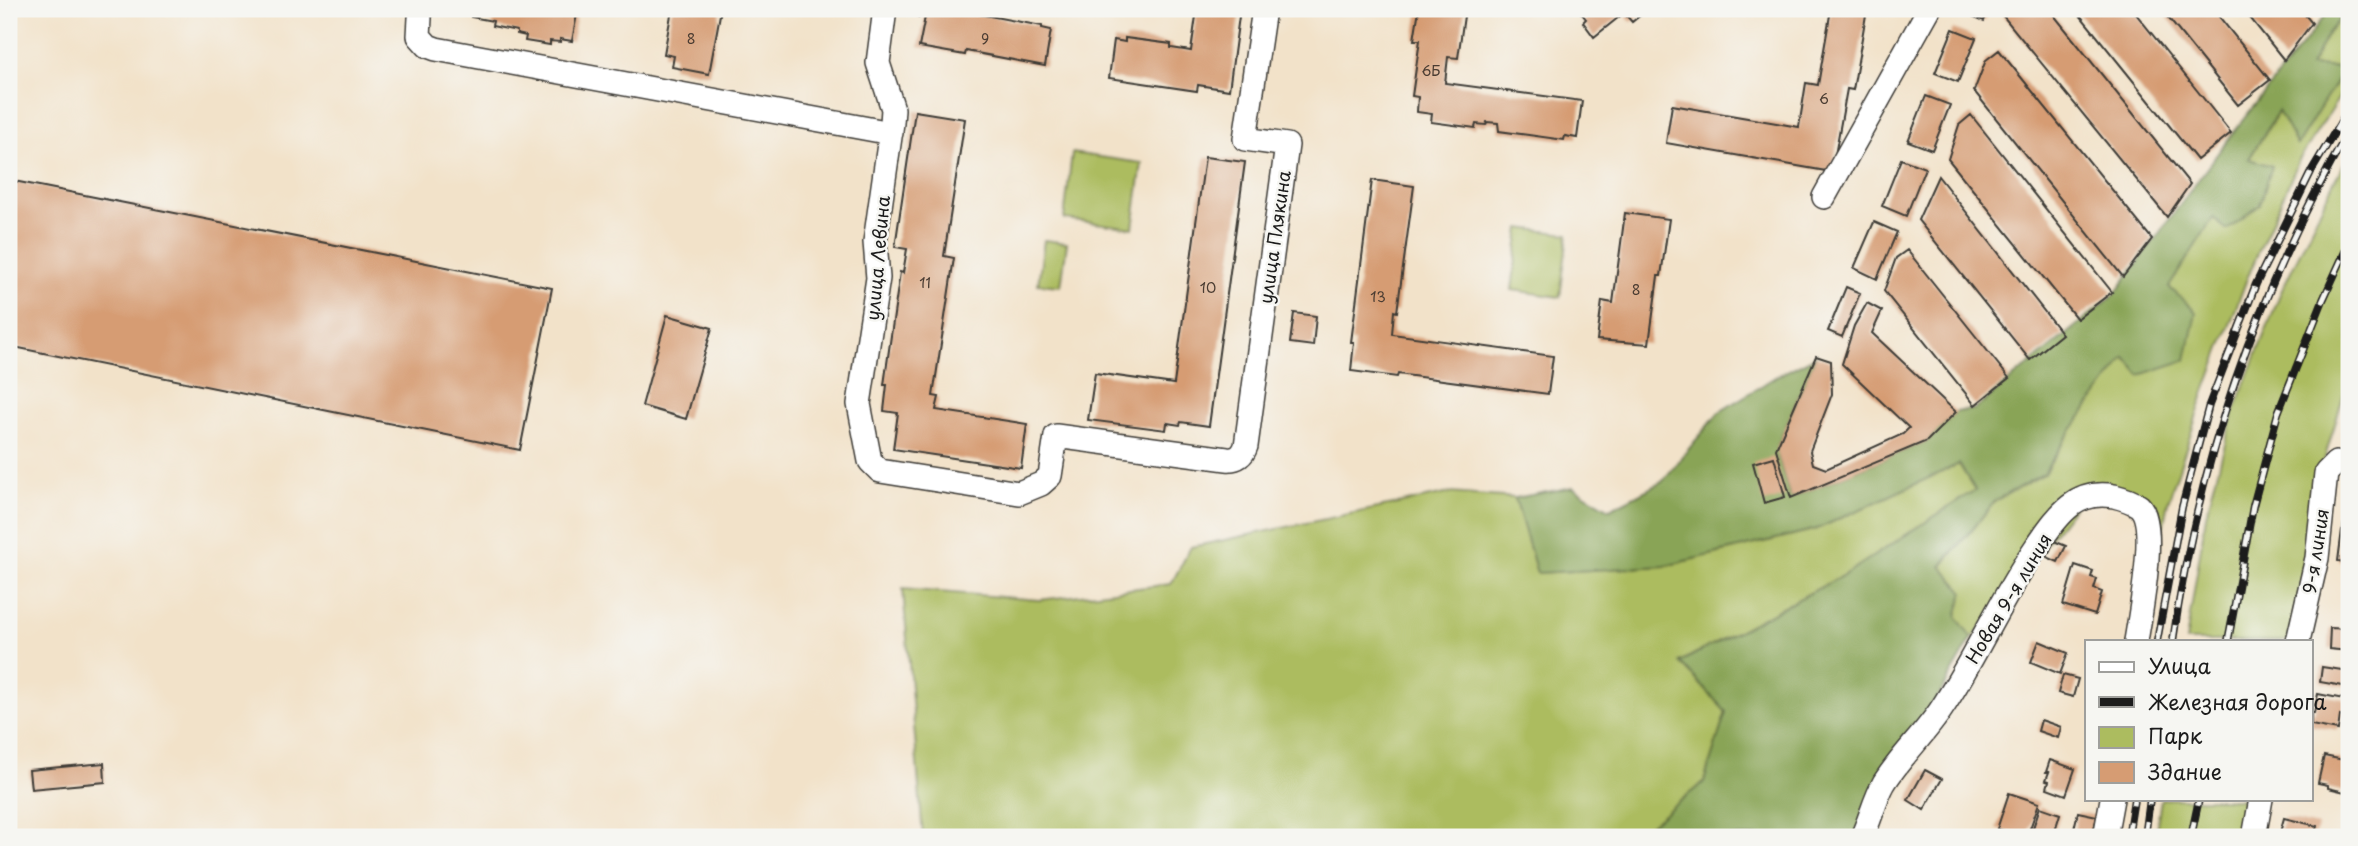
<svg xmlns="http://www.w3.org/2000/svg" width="2358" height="846" viewBox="0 0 2358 846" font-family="'Playpen Sans',sans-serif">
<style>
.green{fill:#acbc5f;stroke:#646c3e;stroke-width:2}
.forest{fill:#89a456;stroke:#526039;stroke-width:2}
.building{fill:#d69c73}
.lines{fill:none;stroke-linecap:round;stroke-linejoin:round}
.minor-casing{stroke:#3c3a36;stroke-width:26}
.minor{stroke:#fff;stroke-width:23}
.rail-casing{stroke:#1c1c1c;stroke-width:8}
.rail{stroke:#f6f6f2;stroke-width:5;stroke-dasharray:16;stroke-linecap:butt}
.labels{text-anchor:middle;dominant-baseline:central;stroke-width:5;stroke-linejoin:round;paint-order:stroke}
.number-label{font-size:14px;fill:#4a3c32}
.street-label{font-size:18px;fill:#1c1c1c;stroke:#f6f6f2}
</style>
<rect width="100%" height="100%" fill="#f6f6f2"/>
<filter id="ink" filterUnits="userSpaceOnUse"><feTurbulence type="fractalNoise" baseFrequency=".0143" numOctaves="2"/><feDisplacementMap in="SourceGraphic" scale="14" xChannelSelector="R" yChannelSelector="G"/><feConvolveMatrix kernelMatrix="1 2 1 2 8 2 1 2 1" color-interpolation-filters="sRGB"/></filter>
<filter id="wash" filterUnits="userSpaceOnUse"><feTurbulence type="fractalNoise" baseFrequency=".00686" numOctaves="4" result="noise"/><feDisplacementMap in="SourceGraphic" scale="28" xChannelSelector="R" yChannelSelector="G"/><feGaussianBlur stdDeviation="1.57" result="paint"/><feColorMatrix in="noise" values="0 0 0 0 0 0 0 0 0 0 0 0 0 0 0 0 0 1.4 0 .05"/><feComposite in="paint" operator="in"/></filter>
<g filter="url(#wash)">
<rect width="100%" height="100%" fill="#f2e2c9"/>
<path class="green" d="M2349 9V19L2343 37 2349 54V82L2299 160 2248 276 2203 397 2168 502 2151 591 2153 507 2138 494 2087 490 1972 639 1956 617 1941 567 1996 500 2044 474 2066 438 2125 356 2279 111 2296 144 2345 68 2310 66 2329 32Z
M1072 153 1142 163 1133 228 1064 219Z
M2349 155V377L2324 461 2291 641H2186L2206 515 2232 418 2280 294 2333 183Z
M1520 228 1568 234 1560 297 1512 290Z
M1044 240 1067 243 1061 286 1038 284Z
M1959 464 1975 490 1846 574 1681 661 1726 712 1704 782 1635 837H923L903 589 1039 600 1171 584 1191 547 1450 493 1515 498 1537 573 1665 566 1817 529Z
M2161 799H2256L2249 837H2155Z"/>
<path class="forest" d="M2330 9H2349L2329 32 2310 66 2345 68 2297 145 2278 111 2249 159 2272 166 2260 205 2227 230 2213 218 2169 287 2196 312 2186 360 2140 375 2125 357 2066 438 2043 474 1996 500 1941 566 1964 592 1957 617 1972 639 1856 837H1635L1704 782 1726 712 1680 662 1846 574 1975 490 1959 464 1817 529 1665 566 1537 573 1515 498 1573 487 1610 509 1662 482 1718 413 1775 377 1816 356 1776 449 1791 498 1927 441 1956 412 1975 409 2114 295 2231 135Z"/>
<g id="blocks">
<path class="building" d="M462 9H578L572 41 560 39V42L550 41V45L525 41 526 36 517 34V31L492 26 493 21 471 17V12Z
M672 9H721L709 74 672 67 674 56 664 54Z
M921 9H963V11L1042 26V28L1051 30 1045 66 966 51 965 55 919 47 925 17H919Z
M1197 9H1240L1229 90 1198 85 1197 91 1109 78 1114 40 1125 42V38L1171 44V48L1191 51Z
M1419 9H1465L1458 58 1448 57 1445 83 1582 101 1577 138 1565 136 1564 140 1499 131 1498 123 1487 122 1486 125 1476 124 1475 128 1431 122 1432 114 1417 112 1418 97 1412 96 1420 40H1414Z
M1578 9H1648L1632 22 1624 13 1594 37 1583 22 1586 19Z
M1831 9H1867L1853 90 1847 89 1832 172 1666 143 1672 105 1799 127 1806 83 1818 85Z
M1961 9H1989L1984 21 1960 11Z
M2008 9H2049L2190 184 2167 217 2003 16Z
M2075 9H2132L2231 133 2197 160Z
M2161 9H2213L2270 80 2238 105Z
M2243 9H2300L2312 23 2284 60Z
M1953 29 1976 38 1958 82 1935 73Z
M1999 50 2152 239 2123 277 1974 91 1986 60Z
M1926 96 1950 105 1932 150 1908 141Z
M915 111 965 119 944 256 954 258 933 396 939 397 936 410 1027 424 1021 468 893 449 898 413 884 411 887 385H884L900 272 903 273 907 249 895 247Z
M1971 115 2112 292 2077 319 1948 159 1959 125Z
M1205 157 1245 162 1209 426 1181 422 1180 425 1167 423 1166 430 1088 420 1095 373 1174 384Z
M1901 159 1925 168 1906 216 1882 206Z
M1938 176 2062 334 2030 360 1918 220Z
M9 180 552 288 520 450 9 346Z
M1372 180 1414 186 1397 312 1394 311 1392 334 1553 356 1548 394 1398 374 1397 377 1351 371 1354 342H1351Z
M1625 213 1669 219 1661 276H1658L1649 344 1597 340 1602 301 1613 303Z
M1874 222 1897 232 1877 279 1854 268Z
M1907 250 2009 378 1975 405 1884 291 1896 258Z
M1846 287 1860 293 1842 337 1828 331Z
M1867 303 1882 311 1872 333 1956 412 1927 441 1791 498 1776 449 1816 356 1831 361 1832 394 1810 451 1813 464 1826 469 1903 434 1909 428 1842 364 1854 326Z
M1294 313 1316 316 1313 346 1290 343Z
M667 315 712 328 686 419 642 406Z
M1774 457 1785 497 1764 503 1753 463Z
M2348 496H2349V530L2343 529Z
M2342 530 2349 531V563L2338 561Z
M2054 541 2066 546 2058 562 2047 557Z
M2075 565 2093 571 2091 577 2097 579 2094 589 2102 592 2095 615 2063 605Z
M2330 628 2349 629V651L2329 649Z
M2039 641 2068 653 2060 674 2031 662Z
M2322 667 2349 671V687L2320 682Z
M2063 675 2078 679 2073 697 2058 693Z
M2318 694 2349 700V718L2340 716 2338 730 2311 725V712L2314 713Z
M2041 720 2061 727 2058 738 2038 731Z
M2324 756 2349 761V793L2328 788V785L2318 783Z
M2050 760 2075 769 2066 795 2047 788 2049 781 2046 780 2049 772H2046Z
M104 763 105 782 31 789 29 770Z
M1925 770 1942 779 1924 810 1908 800Z
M2009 793 2039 803 2027 837 1997 829Z
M2040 807 2060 814 2053 837H2030Z
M2078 812 2097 816 2092 837H2072Z
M2284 818 2317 826 2314 837 2279 836Z"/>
</g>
</g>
<g filter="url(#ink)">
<use href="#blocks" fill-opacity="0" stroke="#3c3a36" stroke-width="2"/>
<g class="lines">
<defs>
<path id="minor" d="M885 9 878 63 893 109 892 123 875 242 878 278 859 404 870 461 880 471 1019 493 1041 484 1050 476 1056 436 1227 459C1237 460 1243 455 1246 446L1287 145 1245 139 1264 9
M420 18 419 36 428 46 436 49 891 133
M1824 197 1929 9
M2298 641 2317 558 2326 473 2336 463
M1862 837C1870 820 1875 799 1884 783 1901 756 1925 734 1942 708 1976 656 2001 598 2036 547 2046 533 2056 517 2070 506 2083 496 2098 493 2114 496 2122 498 2132 501 2139 506 2158 523 2140 616 2136 641
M2105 837 2112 799
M2254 837 2261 799"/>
</defs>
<use href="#minor" class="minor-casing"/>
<use href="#minor" class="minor"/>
<defs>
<path id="rail" d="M2157 641 2182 507 2209 405 2256 284 2312 170 2349 108
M2173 641C2198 461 2258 289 2349 131
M2228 641 2253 506 2278 413 2323 300 2349 243
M2128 837 2134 799
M2145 837 2150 799
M2191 837 2199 799"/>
</defs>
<use href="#rail" class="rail-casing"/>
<use href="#rail" class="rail"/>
</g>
</g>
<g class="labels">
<g class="number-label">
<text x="691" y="38">8</text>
<text x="985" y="38">9</text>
<text x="1431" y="70">6Б</text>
<text x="1824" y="98">6</text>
<text x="925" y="282">11</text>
<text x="1208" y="287">10</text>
<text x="1636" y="289">8</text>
<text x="1378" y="296">13</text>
</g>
<g class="street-label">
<text transform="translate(1274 237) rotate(-82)">улица Плякина</text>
<text transform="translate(877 258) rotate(-85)">улица Левина</text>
<text transform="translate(2315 551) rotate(-81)">9-я линия</text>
<text transform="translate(2008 598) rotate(-59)">Новая 9-я линия</text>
</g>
</g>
<rect width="2358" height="846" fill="none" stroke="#f6f6f2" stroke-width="35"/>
<rect x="2085" y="640" width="228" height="161" fill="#f6f6f2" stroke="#9f9f9c" stroke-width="2"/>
<rect x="2099" y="662" width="35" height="10" fill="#ffffff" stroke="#9f9f9c" stroke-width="2"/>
<text x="2148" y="674" font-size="21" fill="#1c1c1c">Улица</text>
<rect x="2099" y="697" width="35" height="10" fill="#1c1c1c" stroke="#9f9f9c" stroke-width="2"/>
<text x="2148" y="710" font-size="21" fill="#1c1c1c">Железная дорога</text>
<rect x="2099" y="727" width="35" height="21" fill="#acbc5f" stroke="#9f9f9c" stroke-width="2"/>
<text x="2148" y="744" font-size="21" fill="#1c1c1c">Парк</text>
<rect x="2099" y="762" width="35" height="21" fill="#d69c73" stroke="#9f9f9c" stroke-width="2"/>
<text x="2148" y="780" font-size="21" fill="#1c1c1c">Здание</text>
</svg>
